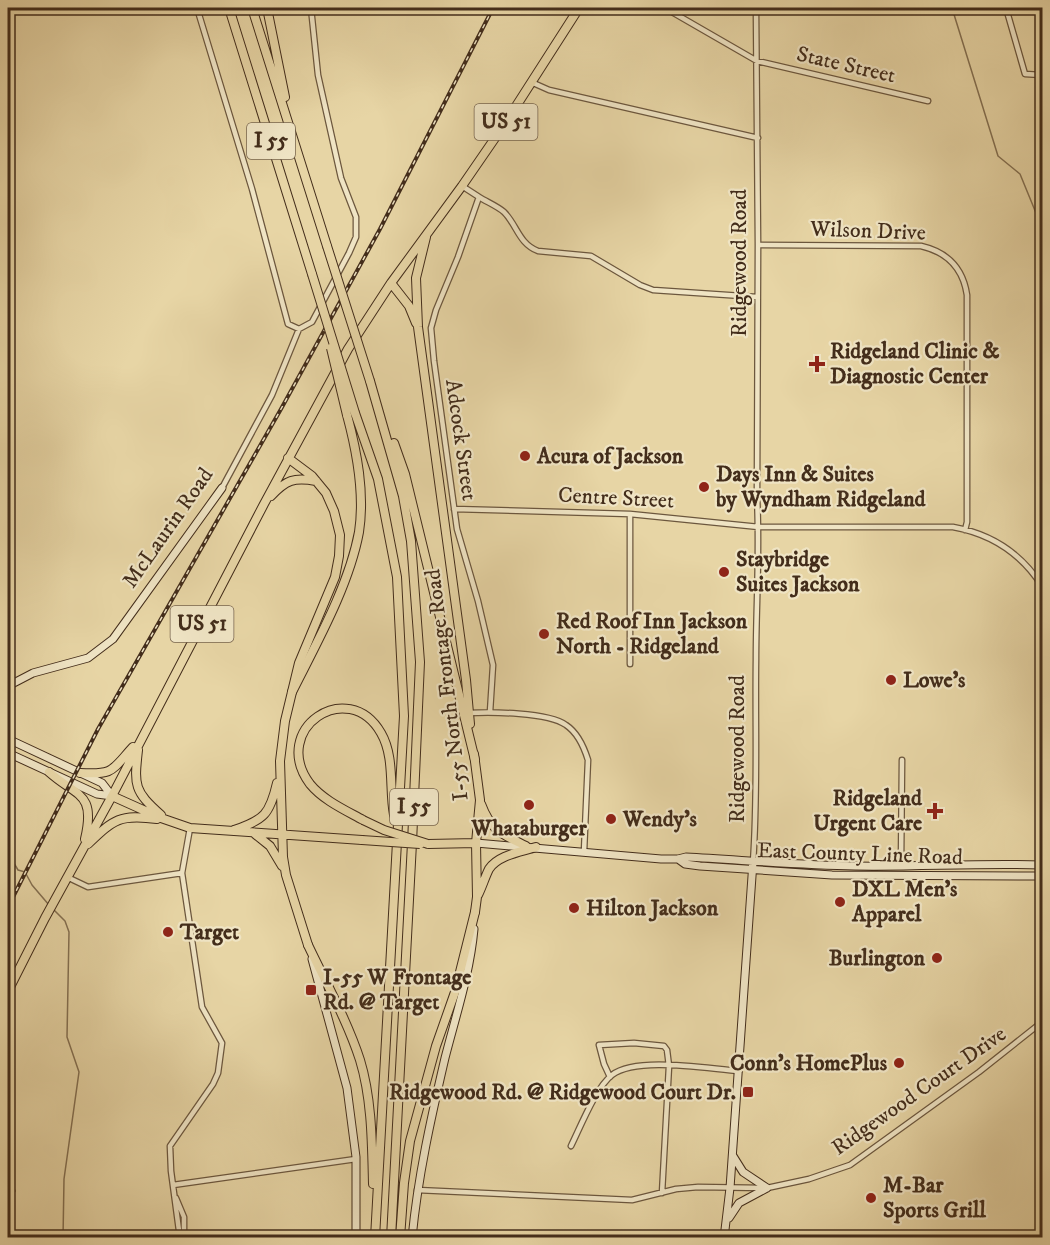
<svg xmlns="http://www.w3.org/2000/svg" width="1050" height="1245" viewBox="0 0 1050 1245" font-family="'IM FELL DW Pica',serif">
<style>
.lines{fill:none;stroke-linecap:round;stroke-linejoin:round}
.stream{stroke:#847052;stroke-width:1.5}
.street-casing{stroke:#6c573e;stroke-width:7}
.secondary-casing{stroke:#432d1b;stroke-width:9}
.primary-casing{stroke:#432d1b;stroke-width:10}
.highway-casing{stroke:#432d1b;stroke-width:10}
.street{stroke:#efe4c4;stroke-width:4.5}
.secondary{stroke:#efe4c4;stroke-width:7}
.primary{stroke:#e7d5a5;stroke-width:8}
.highway{stroke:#e7d5a5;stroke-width:8}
.rail-casing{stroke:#432d1b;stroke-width:4}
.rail{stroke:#efe4c4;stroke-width:1.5;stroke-dasharray:4.5;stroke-linecap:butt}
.primary-bridge-casing{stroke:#432d1b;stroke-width:10;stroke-linecap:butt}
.highway-bridge-casing{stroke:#432d1b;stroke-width:10;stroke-linecap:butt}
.primary-bridge{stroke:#e7d5a5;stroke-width:8}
.highway-bridge{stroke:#e7d5a5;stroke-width:8}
.poi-dot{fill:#8f2418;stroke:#efe4c4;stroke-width:2}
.labels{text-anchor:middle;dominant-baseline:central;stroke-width:4.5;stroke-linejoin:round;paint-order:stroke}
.shield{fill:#efe4c4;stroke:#77644e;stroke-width:1.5}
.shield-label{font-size:21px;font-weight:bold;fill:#432d1b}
.street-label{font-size:22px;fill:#432d1b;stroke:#efe4c4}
.poi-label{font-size:22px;font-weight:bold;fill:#432d1b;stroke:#efe4c4;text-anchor:start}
</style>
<rect width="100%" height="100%" fill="#e7d5a5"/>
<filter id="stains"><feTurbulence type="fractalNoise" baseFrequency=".00333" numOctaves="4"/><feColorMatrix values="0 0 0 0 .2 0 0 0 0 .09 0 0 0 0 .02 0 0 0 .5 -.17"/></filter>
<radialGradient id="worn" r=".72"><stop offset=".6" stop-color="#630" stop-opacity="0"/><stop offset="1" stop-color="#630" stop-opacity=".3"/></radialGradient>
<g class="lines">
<path class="stream" d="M952 8 998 156 1020 174 1036 213 1042 255
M8 853 18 870 25 872 32 885 49 905
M54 910 65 921 69 932 67 1037 79 1072 64 1179 63 1238"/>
<defs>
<path id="street" d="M197 8 252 189 288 324 299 329 312 322 349 253 356 237V217L341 178 318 75 311 8
M665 8 757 61 928 101
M1006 8 1025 74 1042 75
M531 82 549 90 758 138
M462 186 479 197 458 257 436 310 431 328 434 361 457 529 478 601 493 665 490 712
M479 197C487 202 497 206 504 212 517 225 519 244 538 251L591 256 640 285 653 290 757 297
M758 245 921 246C947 252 963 268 967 295V522L965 530
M222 488 272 395 299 329
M454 509 630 514 759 527H953C992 534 1021 553 1042 586
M630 664V514
M468 713C491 712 548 712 566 725 578 733 584 747 588 760L584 852
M753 862C758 794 755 726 756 659 756 606 760 551 757 498L758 245 756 8
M901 865 902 760
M182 873 190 828
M67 877 88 887 182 873 202 1007 222 1043 218 1073 213 1084 170 1146 171 1171 180 1238
M610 1077 604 1064 599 1045 634 1043 664 1046 667 1050 669 1066 662 1193
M571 1146C580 1128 596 1087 612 1075 637 1056 708 1069 739 1071
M173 1185 356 1159
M8 1188 12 1191
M417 1190 632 1200 676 1189 698 1187 767 1188 809 1179 850 1165 979 1072 1042 1022
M176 1198 184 1217V1238"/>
<path id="secondary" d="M8 686 33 673 88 658 113 639 222 488
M8 739 102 783 112 796
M8 753 97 794 112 796
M476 843 661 859H678L686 857C742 860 799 865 855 866 918 867 980 863 1042 865
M678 859 685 864 700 866 832 875 1042 876
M312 959 347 1088 356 1157V1238
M733 1156 743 1172 767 1188
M729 1218 739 1203 767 1188
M412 1238C418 1176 431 1118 445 1058 456 1015 470 973 474 929
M724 1238 730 1188 753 862"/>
<path id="primary" d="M426 237 416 278 418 327 466 680 470 724
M391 283 409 306 416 323
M288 458 312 476 326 493 334 511 340 535 339 556 335 577 299 663 285 721 280 761 283 857 286 875 308 945
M271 496C286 480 294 477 316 481
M138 750C134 786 134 791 161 815
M474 754 480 800 476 843 477 897 475 912
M49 772C77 797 96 792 85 839
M80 773C114 775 111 771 133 747
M112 796 161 818 190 828 362 840
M481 804C491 831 502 834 526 846
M234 830C264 820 270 814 277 783
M255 834 270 846 282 866
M88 844C114 819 120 814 157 819
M428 844 476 843
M478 895C482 887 485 877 489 869 498 855 521 852 536 847
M8 991 45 918 112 796 264 504 348 349 391 283 462 186 504 125 579 8"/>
<path id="highway" d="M229 8 312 274
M252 8 327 246
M267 8 285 97
M370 381 403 496 411 541 420 662 412 843 391 1238
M355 413 378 479 397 577 404 716 375 1238
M394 443 405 474 475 760
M292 692C316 644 349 586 359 532 365 493 357 452 347 415
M363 820C345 810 323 800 310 784 269 729 348 676 381 733 395 757 389 789 394 815
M308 945C326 983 347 1020 360 1060 372 1099 372 1144 373 1184
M400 1238 404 1183 410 1141 436 1046 455 992 475 912"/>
</defs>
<use href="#street" class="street-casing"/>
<use href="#secondary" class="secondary-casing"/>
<use href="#primary" class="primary-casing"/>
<use href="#highway" class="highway-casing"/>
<use href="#street" class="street"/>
<use href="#secondary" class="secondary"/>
<use href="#primary" class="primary"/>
<use href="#highway" class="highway"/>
<defs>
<path id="rail" d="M8 907 98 729 281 409 380 229 493 8"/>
</defs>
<use href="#rail" class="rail-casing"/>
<use href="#rail" class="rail"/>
<defs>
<path id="primary-bridge" d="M362 840 420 844"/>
<path id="highway-bridge" d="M327 246 370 381
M312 274 355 413
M331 348 347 415
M363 820 384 830 428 844"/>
</defs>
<use href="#primary-bridge" class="primary-bridge-casing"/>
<use href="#highway-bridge" class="highway-bridge-casing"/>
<use href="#primary-bridge" class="primary-bridge"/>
<use href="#highway-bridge" class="highway-bridge"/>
</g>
<g class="poi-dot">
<path d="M814 355h6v6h6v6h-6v6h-6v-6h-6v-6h6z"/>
<circle cx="525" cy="456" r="6"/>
<circle cx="704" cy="487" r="6"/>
<circle cx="724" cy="572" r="6"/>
<circle cx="544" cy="634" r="6"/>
<circle cx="891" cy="680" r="6"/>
<circle cx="529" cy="805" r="6"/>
<path d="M932 802h6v6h6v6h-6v6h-6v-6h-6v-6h6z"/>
<circle cx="611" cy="819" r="6"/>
<circle cx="840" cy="902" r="6"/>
<circle cx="574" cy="908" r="6"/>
<circle cx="168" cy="932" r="6"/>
<circle cx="937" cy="958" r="6"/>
<rect x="305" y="984" width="12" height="12" rx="3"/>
<circle cx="899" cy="1063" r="6"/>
<rect x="742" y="1086" width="12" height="12" rx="3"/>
<circle cx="871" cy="1198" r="6"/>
</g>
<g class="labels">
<g class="shield">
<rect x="474.5" y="104" width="63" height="36" rx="4.5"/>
<rect x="247" y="123" width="48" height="36" rx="4.5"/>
<rect x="170.5" y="606" width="63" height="36" rx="4.5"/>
<rect x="390" y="789" width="48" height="36" rx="4.5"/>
</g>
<g class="shield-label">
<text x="506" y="122">US 51</text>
<text x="271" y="141">I 55</text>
<text x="202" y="624">US 51</text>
<text x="414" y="807">I 55</text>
</g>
<g class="street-label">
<text transform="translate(846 65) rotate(13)">State Street</text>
<text transform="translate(868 231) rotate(2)">Wilson Drive</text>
<text transform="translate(739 263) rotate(-90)">Ridgewood Road</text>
<text transform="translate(461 440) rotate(82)">Adcock Street</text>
<text transform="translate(616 498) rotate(3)">Centre Street</text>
<text transform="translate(168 528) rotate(-55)">McLaurin Road</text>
<text transform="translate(447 685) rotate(-97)">I-55 North Frontage Road</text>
<text transform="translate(737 749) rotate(-90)">Ridgewood Road</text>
<text transform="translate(860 854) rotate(2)">East County Line Road</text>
<text transform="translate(919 1091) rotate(-35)">Ridgewood Court Drive</text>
</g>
<g class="poi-label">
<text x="830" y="351">Ridgeland Clinic &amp;<tspan x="830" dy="25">Diagnostic Center</tspan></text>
<text x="537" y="456">Acura of Jackson</text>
<text x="716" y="474">Days Inn &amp; Suites<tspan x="716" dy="25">by Wyndham Ridgeland</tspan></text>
<text x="736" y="559">Staybridge<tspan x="736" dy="25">Suites Jackson</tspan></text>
<text x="556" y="621">Red Roof Inn Jackson<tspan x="556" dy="25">North - Ridgeland</tspan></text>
<text x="903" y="680">Lowe's</text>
<text x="922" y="798" text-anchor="end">Ridgeland<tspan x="922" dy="25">Urgent Care</tspan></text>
<text x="623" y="819">Wendy's</text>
<text x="529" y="828" text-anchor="middle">Whataburger</text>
<text x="852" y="889">DXL Men's<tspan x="852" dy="25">Apparel</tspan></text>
<text x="586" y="908">Hilton Jackson</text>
<text x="180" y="932">Target</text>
<text x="925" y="958" text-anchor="end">Burlington</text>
<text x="323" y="977">I-55 W Frontage<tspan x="323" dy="25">Rd. @ Target</tspan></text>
<text x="887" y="1063" text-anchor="end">Conn’s HomePlus</text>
<text x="736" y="1092" text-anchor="end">Ridgewood Rd. @ Ridgewood Court Dr.</text>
<text x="883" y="1185">M-Bar<tspan x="883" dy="25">Sports Grill</tspan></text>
</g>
</g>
<rect width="1050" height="1245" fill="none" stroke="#e7d5a5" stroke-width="30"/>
<rect x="9" y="9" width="1032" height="1227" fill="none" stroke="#432d1b" stroke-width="3"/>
<rect x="15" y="15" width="1020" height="1215" fill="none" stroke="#432d1b" stroke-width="1.5"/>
<rect width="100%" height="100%" filter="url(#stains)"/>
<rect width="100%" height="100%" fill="url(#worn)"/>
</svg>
